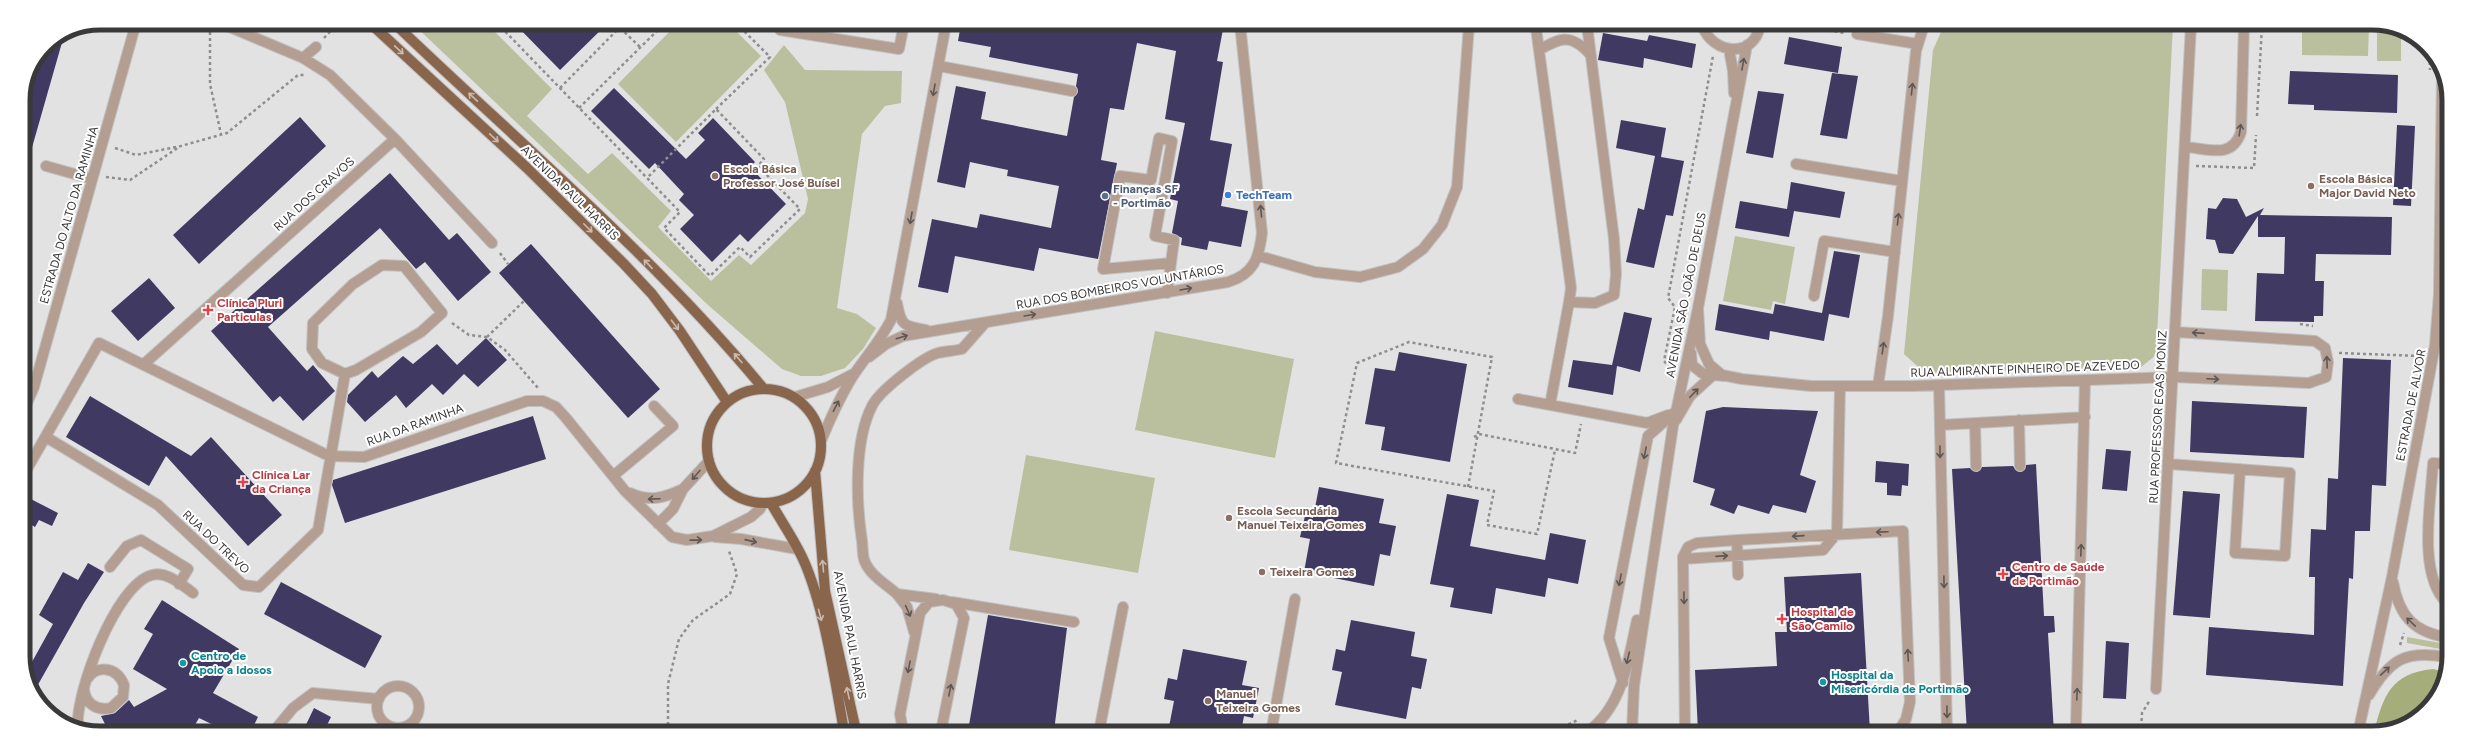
<svg xmlns="http://www.w3.org/2000/svg" width="2472" height="756" viewBox="0 0 2472 756" font-family="Figtree,sans-serif">
<style>
.green{fill:#bac09e}
.forest{fill:#a5ad7b}
.building{fill:#403a63}
.lines{fill:none;stroke-linecap:round;stroke-linejoin:round}
.minor-casing{stroke:#c0c0c1;stroke-width:12}
.major-casing{stroke:#c0c0c1;stroke-width:12}
.path{stroke:#8e8e8f;stroke-width:2.5;stroke-dasharray:3 3;stroke-linecap:butt}
.minor{stroke:#b39e91;stroke-width:10}
.major{stroke:#89654c;stroke-width:10}
.oneway{stroke:#cabaae}
.oneway2{stroke:#5e5754}
.education-dot{fill:#8d6e63;stroke:#fff;stroke-width:1.5}
.shop-dot{fill:#3f7fe0;stroke:#fff;stroke-width:1.5}
.service-dot{fill:#5c6f8a;stroke:#fff;stroke-width:1.5}
.health-dot{fill:#e0444e;stroke:#fff;stroke-width:1.5}
.culture-dot{fill:#0f9aa8;stroke:#fff;stroke-width:1.5}
.labels{text-anchor:middle;dominant-baseline:central;stroke-width:4;stroke-linejoin:round;paint-order:stroke}
.education-label{font-size:12px;font-weight:bold;fill:#785e54;stroke:#fff;text-anchor:start}
.service-label{font-size:12px;font-weight:bold;fill:#4e5e75;stroke:#fff;text-anchor:start}
.street-label{font-size:12px;fill:#39393a;stroke:#fff}
.shop-label{font-size:12px;font-weight:bold;fill:#366cbe;stroke:#fff;text-anchor:start}
.health-label{font-size:12px;font-weight:bold;fill:#be3a42;stroke:#fff;text-anchor:start}
.culture-label{font-size:12px;font-weight:bold;fill:#0d838f;stroke:#fff;text-anchor:start}
.rim{fill:none;stroke:#39393a;stroke-width:5}
</style>
<rect width="100%" height="100%" fill="#e2e2e3"/>
<path class="green" d="M412 23H486L552 89 527 116 588 174 612 153 671 211 658 227 711 281 739 255 751 265 805 213 808 199 785 102 764 70 784 45 805 70 902 71 901 103 885 106 862 134 837 308 857 314 876 328 863 349 845 368 821 376H801L782 369 708 305Z
M677 24H729L761 56 676 142 618 84Z
M1944 25H2173L2156 355 2141 367 1925 373 1904 354 1933 50Z
M2302 26H2369L2368 56 2302 55Z
M2377 26H2392L2401 31V61H2377Z
M1735 236 1795 247 1785 304 1773 301 1771 310 1723 301Z
M2202 269 2228 270 2227 311 2201 310Z
M1155 331 1294 359 1275 458 1135 430Z
M1026 455 1155 478 1138 573 1009 550Z
M2407 637 2446 644V650L2407 643Z"/>
<path class="forest" d="M2433 669 2446 672V676L2419 717 2374 732C2383 696 2391 673 2433 669Z"/>
<path class="building" d="M514 23 567 24H607L560 70Z
M961 24H1064L1087 28V24H1224L1217 61 1223 62 1210 140 1232 144 1221 206 1248 211 1241 247 1209 241 1207 250 1181 245 1182 238 1172 233 1178 201 1170 199 1185 123 1165 119 1176 51 1137 43 1124 110 1110 108 1101 160 1117 163 1098 259 1039 248 1034 271 955 256 948 293 918 287 932 219 977 228 980 214 1051 228 1059 186 1007 176 1008 170 970 162 965 188 937 182 956 86 986 92 981 119 1067 136 1074 97 1078 92 1076 86 1078 74 989 57 991 47 958 41Z
M65 32 27 165H23V99L29 70 46 45Z
M1603 33 1647 41 1649 35 1696 44 1692 68 1644 58 1643 68 1598 60Z
M1789 37 1842 47 1838 73 1784 64Z
M2290 71 2398 75 2397 113 2314 110V105L2288 104Z
M1832 73 1858 76 1847 139 1820 135Z
M614 88 686 159 705 140 698 133 713 118 755 162 750 167 786 204 748 242 740 234 712 262 680 229 694 215 679 200 684 194 655 163 649 169 591 111Z
M1758 91 1784 94 1773 158 1746 153Z
M300 117 326 146 199 264 173 235Z
M1621 120 1666 128 1661 157 1684 161 1673 216 1666 215 1654 268 1626 262 1638 208 1644 210 1655 156 1616 148Z
M2397 125 2415 126 2411 206 2393 205Z
M390 173 449 240 457 233 491 272 458 301 425 262 416 269 380 228 268 327 307 371 313 365 335 391 303 421 280 396 273 402 211 331Z
M1791 182 1845 192 1840 218 1794 211 1789 237 1735 228 1740 201 1787 209Z
M2223 198 2237 199 2246 217 2264 208 2260 215 2392 217 2391 255 2316 254 2315 281H2324L2323 316H2314V322L2255 321 2257 273 2284 274 2285 237H2258V216L2233 254 2219 253 2215 240 2206 239 2208 208 2216 209Z
M531 244 660 389 628 418 499 273Z
M1834 251 1860 255 1849 318 1829 314 1824 341 1770 331 1769 340 1715 330 1719 304 1773 314 1775 304 1822 313Z
M149 278 175 308 138 341 111 311Z
M1624 312 1652 318 1640 372 1617 366 1613 395 1568 387 1573 360 1612 365Z
M486 338 507 360 478 387 464 374 443 395 432 384 406 408 396 395 365 422 347 402 348 395 372 371 378 378 403 356 413 364 437 344 457 365Z
M1399 352 1467 364 1450 462 1381 450 1385 427 1365 424 1375 368 1395 371Z
M2343 358 2391 360 2386 486 2372 485 2370 531H2355L2353 579 2349 578 2343 686 2206 675 2209 627 2314 635 2315 577H2309L2311 529 2326 530 2328 478 2338 479Z
M90 396 191 456 211 437 282 515 248 546 166 456 149 486 66 437Z
M2192 401 2307 407 2304 458 2190 452Z
M1723 407 1818 411 1800 475 1816 481 1806 513 1773 505 1769 514 1738 505 1734 514 1710 505 1715 489 1693 482 1706 411Z
M533 416 546 459 345 523 332 485 333 480Z
M2106 449 2131 451 2127 491 2102 489Z
M1876 461 1909 464 1908 486 1902 485 1901 496 1887 495V483L1875 482Z
M2036 464 2044 616H2054L2055 632 2048 633 2054 733H1967L1952 469 1970 468 1977 472 1982 467 2013 466 2017 471 2021 472 2025 469 2026 465Z
M1319 487 1384 499 1379 523 1396 526 1390 556 1380 554 1374 586 1304 572 1310 539 1300 537 1305 516 1313 518Z
M2183 491 2220 494 2210 618 2173 615Z
M1447 494 1479 500 1470 546 1545 560 1550 533 1586 540 1578 584 1548 578 1545 597 1496 588 1492 614 1450 607 1454 588 1430 584Z
M23 495 58 513 52 526 39 520 35 527 23 520Z
M88 563 104 572 84 603 35 690 27 671 53 624 39 615 63 572 78 580Z
M1861 573 1870 732H1698L1695 670 1777 666 1775 632H1787L1784 577Z
M281 582 382 636 365 668 264 614Z
M162 600 239 649 213 693 258 717 251 731 224 730 199 718 192 730H108L101 716 115 713 129 700 134 707 167 689 133 669 153 634 144 629Z
M988 615 1067 628 1054 731H968Z
M1351 620 1415 632 1411 656 1427 659 1421 689 1412 687 1406 719 1335 705 1342 672 1332 670 1336 649 1345 651Z
M2106 641 2129 643 2126 699 2103 698Z
M1183 649 1247 661 1242 685 1259 688 1253 718 1244 716 1241 732H1168L1174 701 1164 699 1168 678 1177 680Z
M314 708 331 717 324 731H303Z"/>
<g class="lines">
<defs>
<path id="minor" d="M220 23 303 58 316 47
M1534 25 1536 28 1571 288 1569 302
M1702 25C1713 56 1755 58 1760 25
M780 30 899 49 904 24
M1857 34 1918 44
M1729 49 1733 71 1734 93
M1539 50C1562 37 1571 34 1590 54
M303 58 330 75 395 139
M939 66 1072 91
M2186 147C2210 149 2232 159 2241 132L2244 25
M1796 164 1902 181
M46 166 92 179
M1259 256 1315 272 1360 277 1398 267 1423 249 1442 225 1457 187 1469 25
M382 265 404 266 442 313 421 332 356 370 345 374 322 363 312 349 313 323 353 284Z
M1167 293 1174 240 1155 236 1172 141 1159 138 1151 180 1120 176 1103 269 1171 263
M1814 296 1824 241 1895 252
M897 303C901 326 904 326 926 330
M1698 308 1700 344 1709 364 1722 375 1742 379 1811 386H1912L2174 377 2309 383 2326 377 2328 362 2325 348 2315 341 2176 332
M1691 353 1692 365 1702 373 1713 375
M869 357 886 344 903 336 1228 282C1254 274 1259 258 1262 233L1240 24
M144 364 395 139 492 243
M1939 385 1947 733
M1878 386 1888 316 1916 51 1924 25
M795 397 828 387 855 373
M1518 399 1647 423 1668 415
M1550 405 1569 302 1595 303 1614 295 1616 274 1614 239 1587 25
M23 412 34 387 136 23
M1676 420 1690 396 1713 375 1724 376
M2019 420 2020 466
M1975 423 1976 466
M1940 425 2085 417
M46 437 158 505 243 585 259 587 318 530 345 374
M821 441C831 417 841 394 855 373 868 354 880 341 891 320L946 24
M2169 464 2290 473 2285 556 2235 553 2240 469
M23 476 99 343 329 456 364 457 527 401H543L556 407 566 418 625 491 672 537 687 540 713 536 751 517 760 509 763 503
M613 476 673 426 654 406
M630 493C650 502 664 498 683 489
M658 524 673 509 683 489 709 461
M715 537 741 539 797 549
M1737 540 1738 575
M1683 559 1823 550 1837 533 1840 386
M110 567 127 546 141 540 188 569 179 584
M2393 582C2399 615 2413 632 2446 637
M897 594C887 585 870 575 865 562 862 556 863 547 862 541 856 502 854 441 872 406 879 391 923 357 938 353 946 351 954 351 962 349L985 323
M952 602 1074 622
M2447 603C2417 575 2431 501 2433 463L2447 464
M914 632 907 607 897 594 936 599
M1623 683 1609 638 1648 436 1675 412
M377 707a21 21 0 1 1 42 0a21 21 0 1 1-42 0Z
M84 687C84 703 96 711 111 708L123 697 124 685C117 667 97 664 87 679
M2156 689 2191 25
M2369 695C2390 659 2406 650 2446 657
M78 729C74 695 116 584 152 575 167 571 182 585 193 593
M274 731 293 708 313 693 379 699
M903 731 900 714 920 613 929 602 943 600 956 604 964 618 941 731
M1099 732 1123 607
M1267 732 1272 728 1295 599
M1587 732C1623 707 1628 660 1637 620
M1632 732 1634 686 1673 426 1698 308 1747 45
M1685 732 1683 557 1688 547 1697 543 1737 540 1903 531 1910 702 1906 719 1898 732
M2074 733 2076 725 2085 380
M2358 733 2392 577 2435 345 2439 294 2442 77"/>
<path id="major" d="M370 23 527 168 624 264 652 294 680 331 727 402
M394 23C519 143 652 254 763 388
M707 446a57 57 0 1 1 114 0a57 57 0 1 1-114 0Z
M815 471 825 591 856 731
M771 503C781 521 794 539 803 559 824 605 835 680 844 731"/>
</defs>
<use href="#minor" class="minor-casing"/>
<use href="#major" class="major-casing"/>
<path class="path" d="M497 23 680 212 664 228 710 276 740 247 750 257 800 209 758 166 764 159 716 109 647 178
M616 24 640 47
M1793 25 1845 33
M504 30 512 23
M210 32V84L221 134
M324 38 338 23
M2429 50 2430 70
M560 88 623 24
M579 108 664 24
M716 109 770 57 737 24
M2257 116 2262 26
M115 148 136 155 181 146 227 133 298 75H304
M2196 166 2254 168 2256 135
M106 177 130 180 179 147
M500 253 508 264
M452 323 469 335 487 337 505 350 538 388
M2300 324 2313 326
M487 337 524 301
M2339 353 2420 356
M1670 368 1664 361 1675 307 1668 298 1713 56
M1474 437 1479 434 1575 453 1581 424
M1468 487 1492 357 1409 342 1357 363 1336 463 1494 491 1487 525 1537 534 1555 450
M2400 645 2404 633
M668 731V684L679 639 693 620 730 594 737 574 729 551
M1552 732 1578 720
M2141 733 2142 713 2150 700"/>
<use href="#minor" class="minor"/>
<use href="#major" class="major"/>
</g>
<defs><path id="oneway-shaft" d="M-6 0H5M1.5-3L5.5 0L1.5 3" fill="none" stroke-width="1.6" stroke-linecap="round" stroke-linejoin="round"/></defs>
<g class="oneway">
<use href="#oneway-shaft" transform="translate(399 50) rotate(43)"/>
<use href="#oneway-shaft" transform="translate(473 97) rotate(-137)"/>
<use href="#oneway-shaft" transform="translate(494 138) rotate(43)"/>
<use href="#oneway-shaft" transform="translate(588 228) rotate(45)"/>
<use href="#oneway-shaft" transform="translate(648 264) rotate(-133)"/>
<use href="#oneway-shaft" transform="translate(675 325) rotate(53)"/>
<use href="#oneway-shaft" transform="translate(738 358) rotate(-131)"/>
<use href="#oneway-shaft" transform="translate(823 566) rotate(-95)"/>
<use href="#oneway-shaft" transform="translate(820 615) rotate(75)"/>
<use href="#oneway-shaft" transform="translate(848 693) rotate(-102)"/>
</g>
<g class="oneway2">
<use href="#oneway-shaft" transform="translate(1743 64) rotate(-80)"/>
<use href="#oneway-shaft" transform="translate(1912 89) rotate(-84)"/>
<use href="#oneway-shaft" transform="translate(934 90) rotate(100)"/>
<use href="#oneway-shaft" transform="translate(2240 130) rotate(-82)"/>
<use href="#oneway-shaft" transform="translate(1261 211) rotate(-95)"/>
<use href="#oneway-shaft" transform="translate(911 218) rotate(100)"/>
<use href="#oneway-shaft" transform="translate(1898 219) rotate(-84)"/>
<use href="#oneway-shaft" transform="translate(1186 289) rotate(-10)"/>
<use href="#oneway-shaft" transform="translate(1030 315) rotate(-9)"/>
<use href="#oneway-shaft" transform="translate(2198 333) rotate(-176)"/>
<use href="#oneway-shaft" transform="translate(902 337) rotate(-17)"/>
<use href="#oneway-shaft" transform="translate(1883 348) rotate(-82)"/>
<use href="#oneway-shaft" transform="translate(2327 362) rotate(-92)"/>
<use href="#oneway-shaft" transform="translate(2213 379) rotate(3)"/>
<use href="#oneway-shaft" transform="translate(1694 393) rotate(-46)"/>
<use href="#oneway-shaft" transform="translate(836 406) rotate(-63)"/>
<use href="#oneway-shaft" transform="translate(1940 452) rotate(89)"/>
<use href="#oneway-shaft" transform="translate(1645 453) rotate(101)"/>
<use href="#oneway-shaft" transform="translate(696 475) rotate(131)"/>
<use href="#oneway-shaft" transform="translate(654 499) rotate(178)"/>
<use href="#oneway-shaft" transform="translate(1882 532) rotate(178)"/>
<use href="#oneway-shaft" transform="translate(1798 536) rotate(176)"/>
<use href="#oneway-shaft" transform="translate(696 540) rotate(-1)"/>
<use href="#oneway-shaft" transform="translate(751 541) rotate(13)"/>
<use href="#oneway-shaft" transform="translate(2081 550) rotate(-88)"/>
<use href="#oneway-shaft" transform="translate(1722 556) rotate(-4)"/>
<use href="#oneway-shaft" transform="translate(1620 580) rotate(101)"/>
<use href="#oneway-shaft" transform="translate(1944 582) rotate(89)"/>
<use href="#oneway-shaft" transform="translate(1684 598) rotate(89)"/>
<use href="#oneway-shaft" transform="translate(908 611) rotate(66)"/>
<use href="#oneway-shaft" transform="translate(2411 622) rotate(-136)"/>
<use href="#oneway-shaft" transform="translate(1908 655) rotate(-93)"/>
<use href="#oneway-shaft" transform="translate(1628 658) rotate(103)"/>
<use href="#oneway-shaft" transform="translate(909 667) rotate(101)"/>
<use href="#oneway-shaft" transform="translate(2385 671) rotate(-43)"/>
<use href="#oneway-shaft" transform="translate(950 690) rotate(-79)"/>
<use href="#oneway-shaft" transform="translate(2077 694) rotate(-88)"/>
<use href="#oneway-shaft" transform="translate(1947 712) rotate(89)"/>
</g>
<g class="education-dot">
<circle cx="715" cy="176" r="4"/>
<circle cx="2311" cy="186" r="4"/>
<circle cx="1229" cy="518" r="4"/>
<circle cx="1262" cy="572" r="4"/>
<circle cx="1208" cy="701" r="4"/>
</g>
<circle class="shop-dot" cx="1228" cy="195" r="4"/>
<circle class="service-dot" cx="1105" cy="196" r="4"/>
<g class="health-dot">
<path d="M206 304h4v4h4v4h-4v4h-4v-4h-4v-4h4z"/>
<path d="M241 476h4v4h4v4h-4v4h-4v-4h-4v-4h4z"/>
<path d="M2001 568h4v4h4v4h-4v4h-4v-4h-4v-4h4z"/>
<path d="M1780 613h4v4h4v4h-4v4h-4v-4h-4v-4h4z"/>
</g>
<g class="culture-dot">
<circle cx="183" cy="663" r="4"/>
<circle cx="1823" cy="682" r="4"/>
</g>
<g class="labels">
<g class="education-label">
<text x="723" y="169">Escola Básica<tspan x="723" dy="14">Professor José Buísel</tspan></text>
<text x="2319" y="179">Escola Básica<tspan x="2319" dy="14">Major David Neto</tspan></text>
<text x="1237" y="511">Escola Secundária<tspan x="1237" dy="14">Manuel Teixeira Gomes</tspan></text>
<text x="1270" y="572">Teixeira Gomes</text>
<text x="1216" y="694">Manuel<tspan x="1216" dy="14">Teixeira Gomes</tspan></text>
</g>
<g class="service-label">
<text x="1113" y="189">Finanças SF<tspan x="1113" dy="14">- Portimão</tspan></text>
</g>
<g class="street-label">
<text transform="translate(570 193) rotate(44)">AVENIDA PAUL HARRIS</text>
<text transform="translate(314 194) rotate(-42)">RUA DOS CRAVOS</text>
<text transform="translate(69 215) rotate(-74)">ESTRADA DO ALTO DA RAMINHA</text>
<text transform="translate(1120 287) rotate(-10)">RUA DOS BOMBEIROS VOLUNTÁRIOS</text>
<text transform="translate(1686 295) rotate(-79)">AVENIDA SÃO JOÃO DE DEUS</text>
<text transform="translate(2025 369) rotate(-2)">RUA ALMIRANTE PINHEIRO DE AZEVEDO</text>
<text transform="translate(2411 405) rotate(-79)">ESTRADA DE ALVOR</text>
<text transform="translate(2158 417) rotate(-87)">RUA PROFESSOR EGAS MONIZ</text>
<text transform="translate(415 425) rotate(-20)">RUA DA RAMINHA</text>
<text transform="translate(216 542) rotate(43)">RUA DO TREVO</text>
<text transform="translate(850 635) rotate(79)">AVENIDA PAUL HARRIS</text>
</g>
<g class="shop-label">
<text x="1236" y="195">TechTeam</text>
</g>
<g class="health-label">
<text x="217" y="303">Clínica Pluri<tspan x="217" dy="14">Particulas</tspan></text>
<text x="252" y="475">Clínica Lar<tspan x="252" dy="14">da Criança</tspan></text>
<text x="2012" y="567">Centro de Saúde<tspan x="2012" dy="14">de Portimão</tspan></text>
<text x="1791" y="612">Hospital de<tspan x="1791" dy="14">São Camilo</tspan></text>
</g>
<g class="culture-label">
<text x="191" y="656">Centro de<tspan x="191" dy="14">Apoio a Idosos</tspan></text>
<text x="1831" y="675">Hospital da<tspan x="1831" dy="14">Misericórdia de Portimão</tspan></text>
</g>
</g>
<path d="M0 0H2472V756H0ZM100 30H2372A70 70 0 0 1 2442 100V656A70 70 0 0 1 2372 726H100A70 70 0 0 1 30 656V100A70 70 0 0 1 100 30Z" fill="#fff" fill-rule="evenodd"/>
<path class="rim" d="M100 30H2372A70 70 0 0 1 2442 100V656A70 70 0 0 1 2372 726H100A70 70 0 0 1 30 656V100A70 70 0 0 1 100 30Z"/>
</svg>
